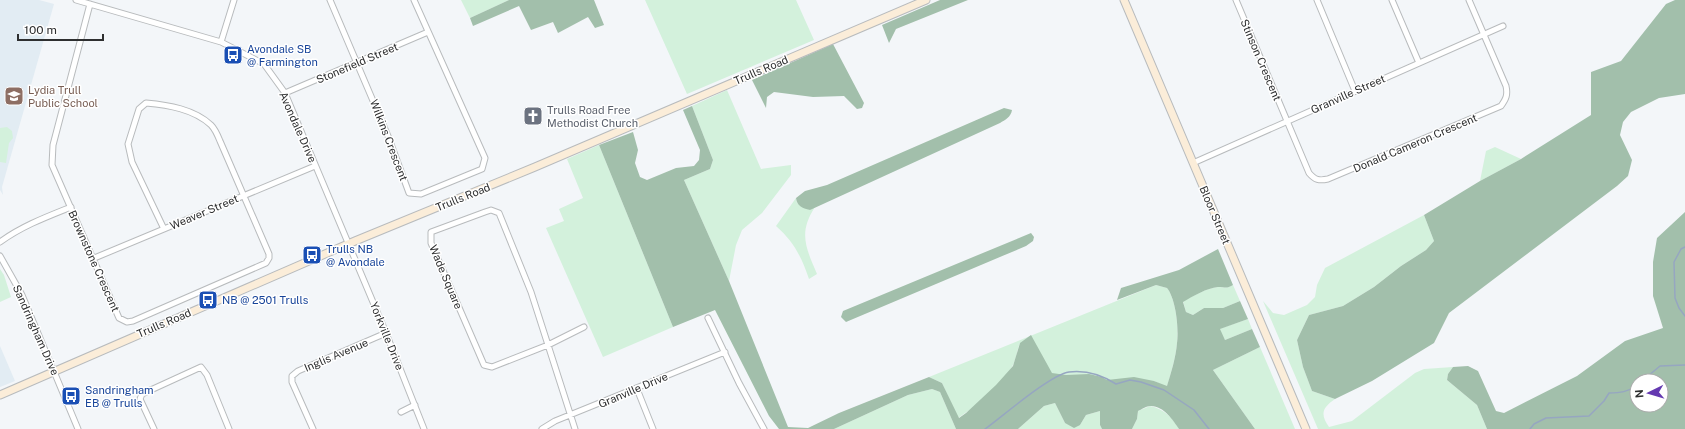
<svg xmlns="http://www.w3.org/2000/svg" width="1685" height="429" viewBox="0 0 1685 429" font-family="'Public Sans',sans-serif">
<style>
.built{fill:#e2ecf3}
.green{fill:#d3f1dc}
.forest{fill:#a2bfab;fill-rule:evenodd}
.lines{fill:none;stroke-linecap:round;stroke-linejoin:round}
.stream{stroke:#96a6c1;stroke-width:1.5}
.street-casing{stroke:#b8bbbd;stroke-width:7}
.secondary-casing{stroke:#b8bbbd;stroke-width:9}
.street{stroke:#fff;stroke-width:5}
.secondary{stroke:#fbedd9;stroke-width:7}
.labels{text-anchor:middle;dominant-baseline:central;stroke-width:3;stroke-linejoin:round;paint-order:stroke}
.transit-label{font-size:11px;fill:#164399;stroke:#fff;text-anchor:start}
.street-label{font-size:11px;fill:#2e2f30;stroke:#fff}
.education-label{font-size:11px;fill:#785e54;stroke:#fff;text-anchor:start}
.worship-label{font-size:11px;fill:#5b616d;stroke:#fff;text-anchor:start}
</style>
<rect width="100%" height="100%" fill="#f3f6f9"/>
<path class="built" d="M0 0H39L54 4 2 187 3 195 0 190Z
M0 346 15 381 0 387Z"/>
<path class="green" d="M461 0H509L470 18Z
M645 0H796L814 40 687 94Z
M727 90 761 169 791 165V175L762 213 742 230 736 245 729 281 684 180 710 169 713 160 692 106Z
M7 127 12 131 13 138 9 143 6 163 0 162V128Z
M599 145 673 327 603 357 546 228 564 221 559 209 583 198 567 159Z
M1495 147 1521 159 1480 181 1486 151Z
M796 198 797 203 810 210 815 207C798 233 806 248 817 274L809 279C801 256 794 242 776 226Z
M1424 215 1434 241 1426 250 1401 266 1374 287 1343 306 1309 315 1297 340 1303 367 1312 391 1335 399C1322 408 1320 414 1329 427L1352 421 1415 373 1424 369 1453 367 1448 374 1447 380 1477 405 1487 429H1318L1263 301 1273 313 1284 315 1307 305 1315 297 1317 285 1325 268Z
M0 269 4 275 11 297 0 302Z
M1156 285 1167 288C1176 299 1179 329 1177 343 1176 357 1171 372 1167 387L1154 381 1107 380C1088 369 1068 381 1052 373 1043 368 1028 351 1020 343 1017 350 1016 360 1012 367 1001 384 976 407 958 418L942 383 929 377Z
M1233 285 1240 301 1223 308H1204L1193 315 1186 312 1183 301C1194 296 1206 288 1218 287 1226 287 1226 289 1233 285Z
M1248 319 1252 329 1225 340 1219 329Z
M1260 347 1295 429H1255L1213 370Z
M932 389 940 392 956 429H834L908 395Z
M1055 403 1065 423 1080 425 1086 415 1100 411V425L1102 429H1018L1044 406Z
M1150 406C1164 409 1172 417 1179 429H1132L1137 419 1138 411Z"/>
<path class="forest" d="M509 0H594L604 25 595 28 588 17 558 33 553 22 531 30 519 6 473 26 470 18Z
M940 0H968L896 29 889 43 882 25Z
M1675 0H1685V94L1659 98 1631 112 1623 122 1620 135 1632 160 1628 176 1617 186 1449 313 1434 343 1372 381 1335 399 1312 391 1303 367 1297 340 1309 315 1343 306 1374 287 1401 266 1426 250 1434 241 1424 215 1480 181 1521 159 1591 115V72L1621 61 1666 4Z
M833 44 864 103 862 108 857 109 844 96 813 97 774 92 767 97 766 108 752 80Z
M692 106 713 160 710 169 684 180 729 281 788 427 808 428 839 413 929 377 942 383 959 418 966 413 996 385 1013 366 1020 343 1031 335 1052 373 1066 375 1089 374 1102 377 1107 380 1134 377 1154 381 1167 386C1171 373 1176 357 1177 343 1179 329 1176 299 1167 288L1156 285 1117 300 1121 288 1179 270 1218 249 1233 285C1226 289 1226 287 1218 287 1207 288 1193 296 1183 302L1186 312 1193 315 1204 308H1223L1240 301 1248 319 1220 329 1225 340 1252 329 1260 347 1213 370 1255 429H1179C1173 420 1163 405 1150 406 1147 406 1142 409 1138 411L1137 419 1132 429H1102L1100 425V411L1086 415 1080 425 1074 428 1065 423 1055 403 1044 406 1018 429H956L940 392 932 389 908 395 834 429H779L769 416 715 310 673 327 599 145 633 132 638 150 635 163 640 177 647 180 676 168 694 166 699 160 700 150 683 110Z
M1004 108 1012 110C1011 117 1005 120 1000 123L810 210C802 208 797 206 796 198L805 191 827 185Z
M1685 212V429H1487L1477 405 1447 380 1448 374 1453 367 1468 366 1478 371 1496 411 1504 413 1577 376 1625 341 1663 328 1653 296V262L1657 238ZM1637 381H1661V405H1637Z
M1031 233 1034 237 1033 241 1026 246 846 322 841 317 843 311Z"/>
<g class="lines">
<path class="stream" d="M1685 247 1681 249 1674 262 1675 298 1679 308 1685 316
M1642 381 1660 366 1685 365
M985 429C1003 416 1050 375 1069 372 1086 370 1102 375 1116 384L1130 380 1141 382 1164 390 1194 410 1209 429
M1530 429 1534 424 1546 418 1589 416 1604 401 1609 393C1620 393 1628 392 1637 385"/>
<defs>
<path id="street" d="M76 0 221 42 264 64 285 93 386 333 424 429
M330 0 388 136 409 193 421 194 482 169 485 158 414 0
M1236 0 1309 173C1315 180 1319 181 1328 179L1501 106C1506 99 1508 95 1506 86L1469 0
M1317 0 1355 91
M1392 0 1419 63
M90 4 53 145 52 165 119 318 127 322 133 321 266 263 269 258V254L220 141C218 136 215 129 211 125 194 109 168 105 146 103L139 109 128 144 132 162 164 229
M221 42 234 0
M285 93 428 32
M1193 163 1503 26
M0 242C22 226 46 217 71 207
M0 256 22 295 78 429
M92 259 315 166
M708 318 739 383 764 429
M637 389 653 429
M401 412 415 405
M154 429 140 399 142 394 201 367 207 375 229 429
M313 429 292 382V376L298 371 386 333
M542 429 555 421 725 352
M575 429 531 292 499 213 491 210 485 212 431 232V243L484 365 492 367 548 345 584 327"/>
<path id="secondary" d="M1124 0 1306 429
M0 395 355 241 535 167 926 0"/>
</defs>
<use href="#street" class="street-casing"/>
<use href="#secondary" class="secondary-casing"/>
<use href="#street" class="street"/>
<use href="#secondary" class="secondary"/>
</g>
<defs>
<symbol id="bus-square" viewBox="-11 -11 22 22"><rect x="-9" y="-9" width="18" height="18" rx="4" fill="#1a4fb4" stroke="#fff"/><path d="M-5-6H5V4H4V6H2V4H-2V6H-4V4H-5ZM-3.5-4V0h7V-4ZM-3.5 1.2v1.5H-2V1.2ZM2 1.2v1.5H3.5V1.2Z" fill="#fff"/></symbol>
<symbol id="school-square" viewBox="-11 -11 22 22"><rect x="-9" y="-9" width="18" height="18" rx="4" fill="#8d6e63" stroke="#fff"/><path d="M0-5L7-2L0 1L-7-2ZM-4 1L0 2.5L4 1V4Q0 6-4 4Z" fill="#fff"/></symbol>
<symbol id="church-square" viewBox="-11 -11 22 22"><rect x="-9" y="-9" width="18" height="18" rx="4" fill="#6b7280" stroke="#fff"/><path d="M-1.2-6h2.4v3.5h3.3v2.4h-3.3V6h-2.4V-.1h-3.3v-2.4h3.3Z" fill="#fff"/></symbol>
</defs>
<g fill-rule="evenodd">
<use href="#bus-square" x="222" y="44" width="22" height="22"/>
<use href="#school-square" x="3" y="85" width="22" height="22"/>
<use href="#church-square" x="522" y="105" width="22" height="22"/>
<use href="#bus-square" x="301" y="244" width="22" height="22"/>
<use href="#bus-square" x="197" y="289" width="22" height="22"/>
<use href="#bus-square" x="60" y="385" width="22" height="22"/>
</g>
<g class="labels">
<g class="transit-label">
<text x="247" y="49">Avondale SB<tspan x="247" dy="13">@ Farmington</tspan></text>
<text x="326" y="249">Trulls NB<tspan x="326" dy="13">@ Avondale</tspan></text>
<text x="222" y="300">NB @ 2501 Trulls</text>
<text x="85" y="390">Sandringham<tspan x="85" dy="13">EB @ Trulls</tspan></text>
</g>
<g class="street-label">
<text transform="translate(1261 60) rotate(67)">Stinson Crescent</text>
<text transform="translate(357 63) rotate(-23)">Stonefield Street</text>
<text transform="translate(761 70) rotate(-23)">Trulls Road</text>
<text transform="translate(1348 94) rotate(-24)">Granville Street</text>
<text transform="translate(298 127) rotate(66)">Avondale Drive</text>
<text transform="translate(389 140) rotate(69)">Wilkins Crescent</text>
<text transform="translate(1415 143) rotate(-23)">Donald Cameron Crescent</text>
<text transform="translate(463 197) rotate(-22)">Trulls Road</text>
<text transform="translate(204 212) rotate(-23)">Weaver Street</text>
<text transform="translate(1215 215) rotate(67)">Bloor Street</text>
<text transform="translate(94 261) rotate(66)">Brownstone Crescent</text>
<text transform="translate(446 277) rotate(67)">Wade Square</text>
<text transform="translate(164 323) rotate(-23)">Trulls Road</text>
<text transform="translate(36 330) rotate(66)">Sandringham Drive</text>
<text transform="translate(387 336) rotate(68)">Yorkville Drive</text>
<text transform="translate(336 355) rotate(-23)">Inglis Avenue</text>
<text transform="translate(633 390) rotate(-23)">Granville Drive</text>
</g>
<g class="education-label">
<text x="28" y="90">Lydia Trull<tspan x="28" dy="13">Public School</tspan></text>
</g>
<g class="worship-label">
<text x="547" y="110">Trulls Road Free<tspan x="547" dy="13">Methodist Church</tspan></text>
</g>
</g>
<g transform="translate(1649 393) rotate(265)"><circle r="19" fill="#ffffff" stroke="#abacac"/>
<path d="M0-3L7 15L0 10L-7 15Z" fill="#6439b1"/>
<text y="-6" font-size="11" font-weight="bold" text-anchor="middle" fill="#2e2f30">N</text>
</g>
<path d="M18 34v6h85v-6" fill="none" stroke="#2e2f30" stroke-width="2"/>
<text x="24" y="34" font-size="12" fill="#2e2f30" stroke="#ffffff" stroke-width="3" paint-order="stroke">100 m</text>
</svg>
